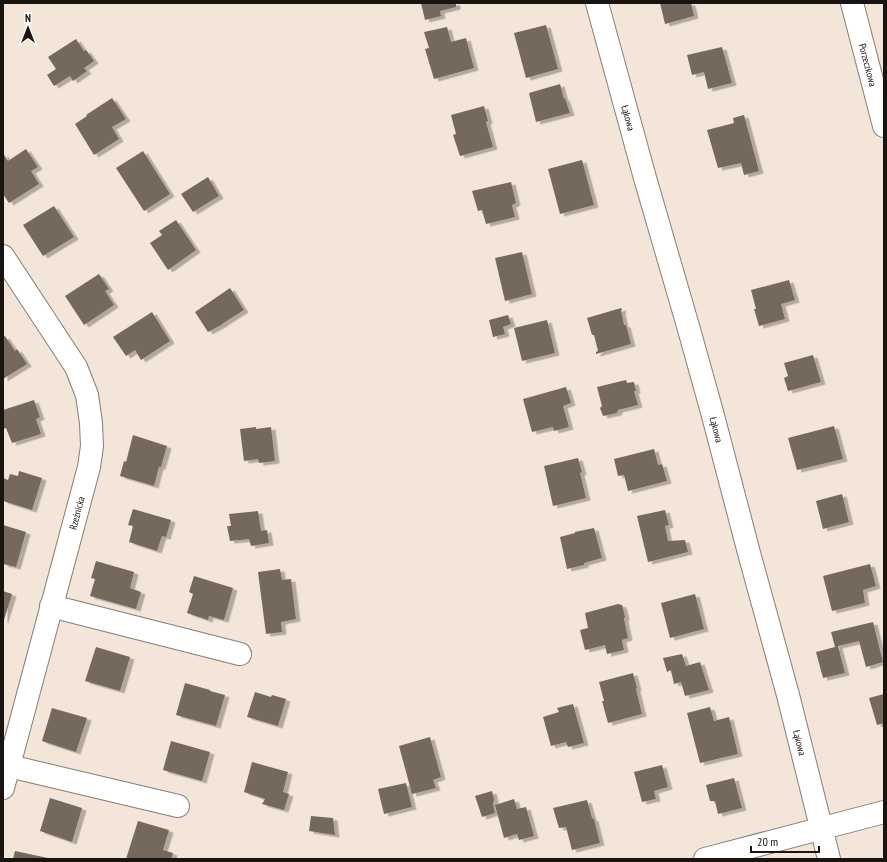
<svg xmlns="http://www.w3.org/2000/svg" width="887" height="862" viewBox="0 0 887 862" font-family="'PT Sans Narrow',sans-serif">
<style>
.building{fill:#75695d;filter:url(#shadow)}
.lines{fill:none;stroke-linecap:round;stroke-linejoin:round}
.minor-casing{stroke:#8a7d71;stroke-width:24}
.minor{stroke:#fff;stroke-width:22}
.labels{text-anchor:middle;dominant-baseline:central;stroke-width:4;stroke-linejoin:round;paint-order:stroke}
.street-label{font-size:10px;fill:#191410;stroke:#fff}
</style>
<defs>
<filter id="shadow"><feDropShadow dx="4.5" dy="2.5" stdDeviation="0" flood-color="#0004"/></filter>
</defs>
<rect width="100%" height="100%" fill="#f3e5d7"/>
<path class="building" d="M421 3H456V7L440 11 441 16 425 20Z
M660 3H691L694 16 665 24Z
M546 25 558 69 526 78 514 33Z
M447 27 451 42 466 38 474 68 434 79 425 49 429 48 424 32Z
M76 39 84 51 86 50 94 61 84 68 87 71 73 81 70 76 54 86 47 75 56 69 48 57Z
M722 47 732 83 708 89 704 72 692 75 687 55Z
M560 84 564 99 565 98 570 113 536 122 529 93Z
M112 98 126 119 112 127 119 139 94 155 75 124 87 116 86 115Z
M484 106 488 121 486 122 493 147 460 156 453 135 456 134 451 115Z
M744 115 759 171 744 175 741 163 718 168 707 130 734 123 733 118Z
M26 149 38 167 31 171 39 184 9 203 3 194V153L8 161Z
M143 151 170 194 144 211 116 168Z
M582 160 594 205 560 214 548 169Z
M208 177 219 196 193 212 181 194Z
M511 182 516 203 512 205 515 217 486 224 482 210 478 211 472 191Z
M54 206 74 237 43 256 23 225Z
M176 220 196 250 168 270 150 243 162 235 159 231Z
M522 252 532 294 505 301 495 258Z
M99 274 109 289 105 291 114 305 84 325 65 296Z
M789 280 795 300 781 304 785 319 759 326 754 309H756L751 290Z
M230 288 244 310 222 324H223L208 332 195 312Z
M621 308 622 310 621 311 624 325H626L631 344 596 354V352L598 351 594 335H592L587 318Z
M152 312 170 341 141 360 135 350 126 356 113 337Z
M508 315 511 324 503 327 505 334 493 337 489 320Z
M547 320 555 353 522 361 514 328Z
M5 336 15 351 17 349 27 364 3 379V337Z
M813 355 821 382 788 391 784 378 788 376 784 363Z
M626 380 627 383 634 382 636 391H634L638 405 618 410 617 413 603 416 600 408 602 406 597 387Z
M566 387 571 403 563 406 569 427 554 431 553 427 532 432 523 399Z
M34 400 40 417 36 419 41 434 12 443 6 428 3 429V410Z
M834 426 843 459 797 470 788 438Z
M256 427V429L271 427 275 461 259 463 258 459 244 461 240 429Z
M133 435 167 446 161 467H159L154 486 120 476 124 461 126 462Z
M654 449 658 465 662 464 667 481 628 491 624 475 618 476 614 459Z
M578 458 582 472 580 473 586 498 553 506 544 466Z
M19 471 42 478 32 510 3 501V478L8 480 10 474 18 476Z
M842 494 849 522 823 529 816 501Z
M133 509 171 520 166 537 162 536 157 551 129 542 133 526 128 525Z
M665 510 669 525 665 526 668 541 685 540 688 552 648 562 637 516Z
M258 511 261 531 267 530 269 543 251 546 249 539 230 541 227 526H231L229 514Z
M3 525 26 532 16 567 3 564Z
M594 528 602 558 584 563V565L567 569 560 537 575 533V532Z
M96 561 134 572 130 588 141 592 136 609 90 596 95 579 91 578Z
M870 564 876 586 863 590 865 603 832 611 823 576Z
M280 569 282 580 291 579 296 619 281 622 282 632 266 634 258 572Z
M194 576 233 588 224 620 209 616 208 620 187 613 193 594 189 592Z
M3 591 12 594 3 623Z
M695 594 704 629 670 638 661 603Z
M618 604 622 605 625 617 624 619 628 638 622 640 624 650 607 654 605 645 585 650 580 630 588 628 585 613Z
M873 622 883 662 866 667 859 641 838 646 845 673 823 678 816 652 835 647 831 632Z
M96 647 130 657 120 691 85 681Z
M682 654 686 666 700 662 709 690 685 696 681 682 674 684 671 670 667 672 663 658Z
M633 673 637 688 636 689 642 714 608 723 602 701H604L599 682Z
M185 683 210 690V691L225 695 216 726 176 715Z
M255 692 271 697 272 695 286 699 278 726 247 717Z
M884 694V723L877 725 869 698Z
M573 704 584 743 568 747 566 742 551 746 543 717 559 712 557 708Z
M710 707 714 721 729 717 738 754 700 763 687 713Z
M52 708 87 718 76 752 42 741Z
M430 737 441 777 433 780 436 788 412 794 399 746Z
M171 741 210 752 202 781 163 770Z
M252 762 288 772 283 792 289 794 284 810 262 804 265 799 244 792Z
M662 765 668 787 654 791 656 799 642 802 634 772Z
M734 778 742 808 718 814 715 801H710L706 785Z
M406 783 412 807 384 814 378 789Z
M492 791 494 799 493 804 495 813 482 817 475 796Z
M50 798 82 808 72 842 40 831Z
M514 799 517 809 526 807 534 836 519 840 517 834 504 838 495 805Z
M587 800 592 818 594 819 600 843 572 850 566 827 559 828 553 808Z
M311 816 333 818 335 835 309 831Z
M138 821 169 830 163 850 173 853 171 859H126Z
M15 851 48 858V859H13Z"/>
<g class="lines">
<defs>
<g id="minor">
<path id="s1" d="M597 3 645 178 688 326 712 412 749 553 788 695 829 859"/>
<path id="s2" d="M852 3 884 126"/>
<path d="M3 256 76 367 87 395 91 423 92 446 89 467 3 788"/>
<path d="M51 606 240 654"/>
<path d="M9 766 178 806"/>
<path d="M705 859 884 812"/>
</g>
</defs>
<use href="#minor" class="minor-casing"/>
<use href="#minor" class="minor"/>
</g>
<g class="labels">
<g class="street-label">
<text stroke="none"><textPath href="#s2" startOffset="64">Porzeczkowa</textPath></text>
<text stroke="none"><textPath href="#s1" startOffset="119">Łąkowa</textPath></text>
<text stroke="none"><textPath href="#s1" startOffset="443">Łąkowa</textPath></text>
<text transform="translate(77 513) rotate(-75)">Rzeźnicka</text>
<text stroke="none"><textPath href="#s1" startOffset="767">Łąkowa</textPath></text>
</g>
</g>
<rect width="887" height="862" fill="none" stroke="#191410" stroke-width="8"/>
<g transform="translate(28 28)" stroke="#ffffff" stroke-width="3" paint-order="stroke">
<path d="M0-3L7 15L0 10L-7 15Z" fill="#191410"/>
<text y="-6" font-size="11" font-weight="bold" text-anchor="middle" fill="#191410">N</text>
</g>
<path d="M751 846v6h68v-6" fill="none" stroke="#191410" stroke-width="2"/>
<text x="757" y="846" font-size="12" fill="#191410" stroke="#ffffff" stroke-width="3" paint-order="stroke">20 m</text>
</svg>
